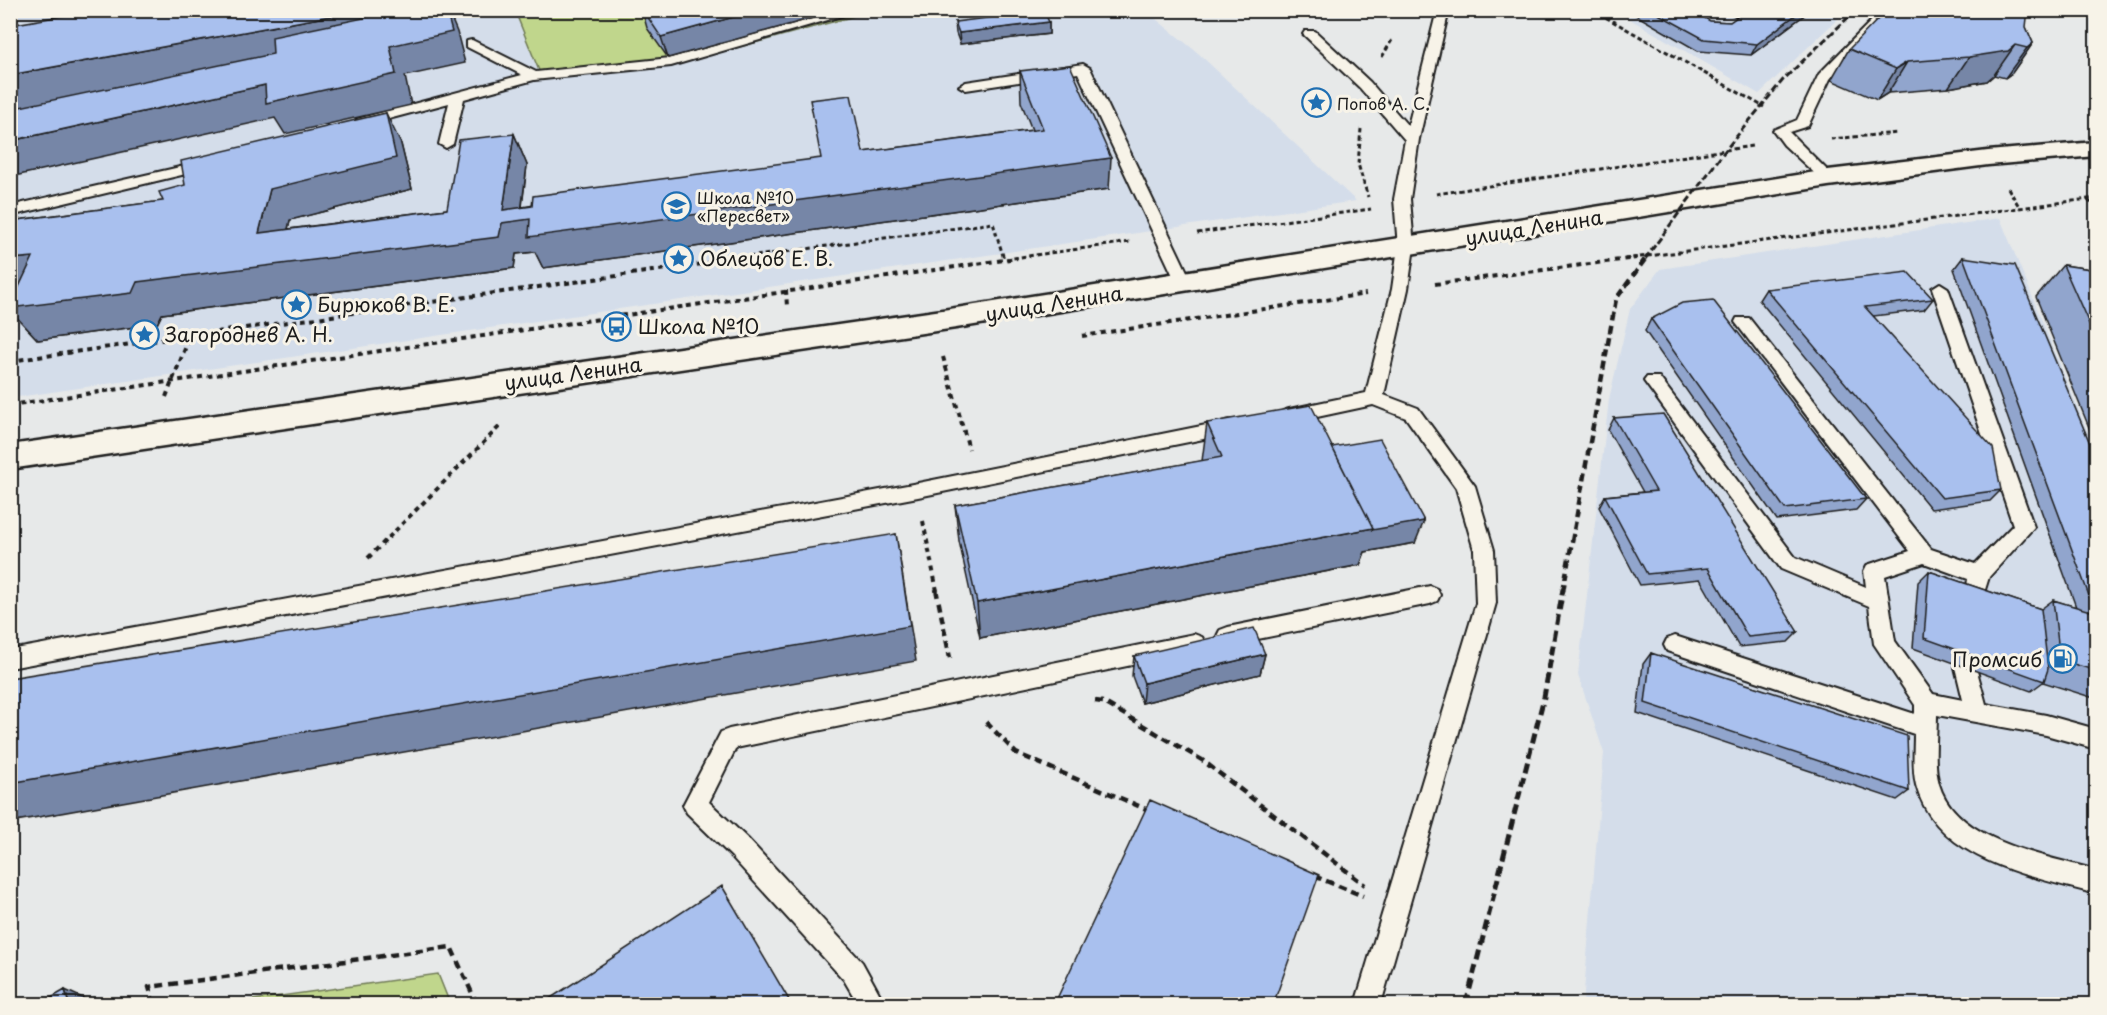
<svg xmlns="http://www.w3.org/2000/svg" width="2107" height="1015" viewBox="0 0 2107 1015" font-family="'Playpen Sans',sans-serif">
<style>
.built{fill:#d4ddea}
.green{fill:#c0d68c;stroke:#6e7954;stroke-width:1.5}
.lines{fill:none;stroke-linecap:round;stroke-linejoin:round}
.service-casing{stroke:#1c1c1c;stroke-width:4}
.tertiary-casing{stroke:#1c1c1c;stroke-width:5}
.path-far2{stroke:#1c1c1c;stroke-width:3;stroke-dasharray:4.5 3;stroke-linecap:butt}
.path-far1{stroke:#1c1c1c;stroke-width:4;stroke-dasharray:5 4.5;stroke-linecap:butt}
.path{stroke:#1c1c1c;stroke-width:4.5;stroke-dasharray:8 5;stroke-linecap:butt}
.service{fill:#f7f3e8;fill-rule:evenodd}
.tertiary{fill:#f7f3e8;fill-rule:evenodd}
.rail-far2{stroke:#1c1c1c;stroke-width:3;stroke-dasharray:7 3;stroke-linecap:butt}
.rail-far1{stroke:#1c1c1c;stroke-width:4.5;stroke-dasharray:8 4.5;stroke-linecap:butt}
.rail{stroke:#1c1c1c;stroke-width:5;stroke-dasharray:10 5;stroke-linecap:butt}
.wall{fill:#91a5cd;stroke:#1c1c1c;stroke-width:1.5}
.shaded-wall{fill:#7686a7;stroke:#1c1c1c;stroke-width:1.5}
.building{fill:#a9c0ee;stroke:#1c1c1c;stroke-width:1.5}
.labels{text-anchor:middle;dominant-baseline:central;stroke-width:6;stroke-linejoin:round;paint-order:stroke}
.far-poi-label{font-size:16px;fill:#1c1c1c;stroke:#f7f3e8;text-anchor:start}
.street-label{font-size:20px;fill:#1c1c1c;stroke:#f7f3e8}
.poi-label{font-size:20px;fill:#1c1c1c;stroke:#f7f3e8;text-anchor:start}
</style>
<rect width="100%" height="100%" fill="#e7e9e9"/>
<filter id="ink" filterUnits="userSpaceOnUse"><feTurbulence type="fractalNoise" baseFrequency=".0167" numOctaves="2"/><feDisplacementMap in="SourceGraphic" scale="12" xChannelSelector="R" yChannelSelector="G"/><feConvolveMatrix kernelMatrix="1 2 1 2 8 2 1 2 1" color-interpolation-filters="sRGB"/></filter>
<g filter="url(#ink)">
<path class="built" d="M10 11H515L543 78 677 64 873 11H1146L1198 53 1356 201 11 398Z
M1616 11H1846L1759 94Z
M2000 218 2096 452V1004H1583L1604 753 1578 675 1609 399 1630 309 1660 269Z"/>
<path class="green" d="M515 11H873L677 64 542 78Z
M438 974 450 1004H224Z"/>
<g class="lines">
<defs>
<path id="service" d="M840 10H862L671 66 534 80 464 99 453 144 446 148 439 144 449 103 362 126 355 122 357 119 522 75 467 47V41L472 40 536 72 670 58Z
M1437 10H1449L1419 139 1410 199 1414 247 1408 289 1384 395 1418 408 1475 486 1494 550 1496 603 1381 1004H1355L1476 603 1474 550 1456 488 1406 418 1373 405 1289 423 1283 421 1280 416 1283 411 1289 409 1366 393 1392 289 1398 247 1394 199 1405 140 1360 88 1303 34 1305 31H1315L1370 82 1408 126Z
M1725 10H1744L1747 14 1741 18Z
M1882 10H1896L1830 79 1808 126 1789 132 1835 178 1833 181H1823L1784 145 1773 130 1797 120 1819 74Z
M1083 64 1090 68 1192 282 1190 286 1184 287 1176 282 1078 73 966 90 959 86 966 82Z
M206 161 213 165 211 168 10 216V206Z
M1940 283 1948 288 2034 527 1989 577 1984 593 1977 595 1970 593 1967 587 1968 579 1924 563 1885 576 1895 641 1933 694 1963 700 1955 667 1958 660 1966 658 1974 660 1986 704 2046 715 2096 729V749L2046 735 1937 715C1937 737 1933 763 1939 784 1956 842 2048 856 2096 870V894C2032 876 1936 861 1916 785 1912 769 1914 750 1914 734L1667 651 1664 645 1667 639 1675 636 1915 714V705L1874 644 1869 606 1781 569 1644 381 1647 377H1659L1795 557 1866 587 1864 571 1867 565 1910 551 1735 322 1737 318H1749L1931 549 1975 564 2013 525 1932 288Z
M1231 420 1238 422 1240 427 1238 432 918 497 10 668V650L918 483Z
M1430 586 1437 589 1440 595 1437 601 1430 604 1228 645 1220 642 1217 636 1220 630 1228 627Z
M1194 634 1202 637 1205 643 1202 649 1194 652 736 748 709 802 749 840 862 962 885 1004H858L844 980 731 856 687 813 683 805 721 732 729 729Z"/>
<path id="tertiary" d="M2096 142V156L1988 165 1828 186 956 328 10 469V445L956 308 1828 170 1988 151Z"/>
</defs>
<use href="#service" class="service-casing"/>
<use href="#tertiary" class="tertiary-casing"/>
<path class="path-far2" d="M1593 10 1764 107
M1382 57 1392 40
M1361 129 1358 164 1368 197
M1831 139 1898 133
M2008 188 2020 208
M1436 194 1752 146
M2088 200 2096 209
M1197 233 1371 209
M734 259 993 223 1004 259
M1006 259 1130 242
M1625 259 2096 198"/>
<path class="path-far1" d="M1435 284 1636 258
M786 290 787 307
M1082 336 1366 294
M943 357 969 449
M10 361 745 258
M166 397 190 336
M10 405 1017 258
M923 521 937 591
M368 558 502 424"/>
<path class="path" d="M936 589 950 658
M1095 701 1103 702 1202 760 1365 885
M986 722 1016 753 1148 810
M1314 876 1363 896
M154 1004 149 987 451 947 477 1004"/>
<use href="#service" class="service"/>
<use href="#tertiary" class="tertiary"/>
<path class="rail-far2" d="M1645 259 1727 148 1783 80 1856 10"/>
<path class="rail-far1" d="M1563 591 1616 299 1646 258"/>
<path class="rail" d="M1466 1004 1544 697 1563 589"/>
</g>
<path class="wall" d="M642 10H842L668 58 647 28Z
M1627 10H1691L1710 21 1730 22 1747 10H1811L1751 55 1698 51Z
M955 22H1049V34L960 44 956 33Z
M2026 27 2033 43 2012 73 2005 78 1994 75 1987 81 1948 88 1888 93 1877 100 1831 80 1849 49Z
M1020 71 1109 189 543 268 535 252 516 254 514 268 162 314 157 324 38 340 10 310V306L16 294H10V221L163 201 401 144 412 189 290 220 288 229 447 209 514 134 527 165 522 207 863 152 1032 130 1021 102Z
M1963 257 2097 460V699L2043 682 2031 691 1913 648 1918 582 1929 571 2041 609 2053 600 2076 607 1954 269Z
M2063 265 2097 270V447L2036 297Z
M1766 289 1933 299 1924 310 1873 316 2001 490 1990 501 1931 509 1759 300Z
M1651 319 1866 499 1856 510 1777 520 1645 331Z
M1614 418 1798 632 1788 642 1739 647 1700 579 1640 585 1599 507 1605 496 1643 492 1608 430Z
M1207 423 1332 447 1415 543 1365 552 1360 565 980 638 959 541 955 505 1202 461Z
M1651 653 1909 791 1897 800 1637 713 1643 664Z
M1265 654 1260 674 1142 703 1132 676 1134 656Z"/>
<path class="shaded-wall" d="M363 10H450L452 20 457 32 465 63 405 76 411 105 285 134 275 118 10 177V141L265 85 390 46 10 111V75Z
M759 10H842L668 58 661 37Z
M1333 10H1342L1332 14Z
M1802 10H1811L1751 55 1757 44Z
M1049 22V34L960 44 959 33Z
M2033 43 2012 73 2005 78 2027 48Z
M2015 45 1994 75 1987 81 1948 88 1969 57Z
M1907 62 1888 93 1877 100 1896 69Z
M386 113 401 144 412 189 290 220 280 264 503 210 514 134 527 165 520 220 1111 158 1109 189 543 268 535 252 516 254 514 268 162 314 157 324 38 340 10 310V308L137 282 259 233 270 189Z
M33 257 60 288 10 294V259Z
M1424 521 1415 543 1365 552 1360 565 980 638 977 603 1373 528Z
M896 534 916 661 10 822V783Z
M1265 654 1260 674 1142 703 1144 683Z
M65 990 98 1005H69Z"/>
<path class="building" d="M96 10H363L10 75V25Z
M402 10H446L452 32 390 46 396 74 266 103 265 85 10 141V109L273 54 272 37Z
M643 10H759L661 37Z
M1651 10H1691L1710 21 1730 22 1747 10H1802L1757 44 1704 39Z
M1887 10H2028L2026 27 2033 43 2027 48 2015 45 2008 51 1969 57 1907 62 1896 69 1849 49Z
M1044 11 1049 22 959 33 955 22Z
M1070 65 1111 158 529 237 530 219 502 223 499 237 137 282 132 293 10 308V306L33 257 10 259V221L163 201 159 192 185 185 181 161 386 113 396 158 270 189 259 233 447 209 459 140 514 134 503 210 532 206 533 196 821 158 810 100 851 95 863 152 1043 129 1020 71Z
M1963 257 2015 265 2097 460V610L2094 609Z
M2063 265 2097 270V342Z
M1908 272 1933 299 1865 307 1993 448 2001 490 1942 498 1766 289Z
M1713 300 1866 499 1785 509 1651 319 1682 303Z
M1311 405 1373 528 977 603 955 505 1222 457 1207 423Z
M1663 414 1798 632 1748 637 1708 568 1647 574 1605 496 1656 491 1614 418Z
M1380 439 1424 521 1372 530 1373 528 1332 447Z
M896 534 910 626 10 783V678Z
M1929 571 2041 609 2048 669 2044 681 1924 638Z
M2053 600 2097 613V671L2060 660Z
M1254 628 1265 654 1144 683 1134 656Z
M1651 653 1907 736 1909 791 1645 703Z
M1150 800 1319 875 1273 1005H1054Z
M722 886 792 1005H540Z
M65 990 69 1005H39Z"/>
</g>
<defs>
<symbol id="sight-ring" viewBox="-11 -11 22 22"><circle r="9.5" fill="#f7f3e8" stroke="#1f6fb2" stroke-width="1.5"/><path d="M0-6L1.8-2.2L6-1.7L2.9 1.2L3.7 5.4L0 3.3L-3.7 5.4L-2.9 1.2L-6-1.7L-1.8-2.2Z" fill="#1f6fb2"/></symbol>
<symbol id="school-ring" viewBox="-11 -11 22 22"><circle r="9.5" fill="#f7f3e8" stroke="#1f6fb2" stroke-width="1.5"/><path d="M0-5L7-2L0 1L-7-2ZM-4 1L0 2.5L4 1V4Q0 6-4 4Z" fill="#1f6fb2"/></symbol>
<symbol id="bus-ring" viewBox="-11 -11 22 22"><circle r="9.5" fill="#f7f3e8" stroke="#1f6fb2" stroke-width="1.5"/><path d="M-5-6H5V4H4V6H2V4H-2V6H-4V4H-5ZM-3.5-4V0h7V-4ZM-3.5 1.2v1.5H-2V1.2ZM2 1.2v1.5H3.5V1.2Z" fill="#1f6fb2"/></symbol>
<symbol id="fuel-ring" viewBox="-11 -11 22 22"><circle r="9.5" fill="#f7f3e8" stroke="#1f6fb2" stroke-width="1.5"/><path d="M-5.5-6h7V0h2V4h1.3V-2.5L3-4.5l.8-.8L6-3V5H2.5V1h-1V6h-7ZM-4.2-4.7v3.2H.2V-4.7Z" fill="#1f6fb2"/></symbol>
</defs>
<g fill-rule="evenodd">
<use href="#sight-ring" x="1300" y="86" width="33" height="33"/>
<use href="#school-ring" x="660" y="190" width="33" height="33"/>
<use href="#sight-ring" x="662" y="242" width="33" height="33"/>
<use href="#sight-ring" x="280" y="288" width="33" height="33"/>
<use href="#bus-ring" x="600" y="310" width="33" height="33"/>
<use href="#sight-ring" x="128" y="318" width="33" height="33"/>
<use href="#fuel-ring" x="2046" y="642" width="33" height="33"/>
</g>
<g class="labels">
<g class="far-poi-label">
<text x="1337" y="103">Попов А. С.</text>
<text x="697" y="197">Школа №10<tspan x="697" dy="18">«Пересвет»</tspan></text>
</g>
<g class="street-label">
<text transform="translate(1534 227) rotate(-9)">улица Ленина</text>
<text transform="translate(1054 303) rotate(-9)">улица Ленина</text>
<text transform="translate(573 373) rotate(-8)">улица Ленина</text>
</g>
<g class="poi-label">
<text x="700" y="258">Облецов Е. В.</text>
<text x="317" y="304">Бирюков В. Е.</text>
<text x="638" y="326">Школа №10</text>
<text x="165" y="334">Загороднев А. Н.</text>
<text x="2042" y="659" text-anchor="end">Промсиб</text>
</g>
</g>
<rect width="2107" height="1015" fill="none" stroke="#f7f3e8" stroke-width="36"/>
<rect x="18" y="18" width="2071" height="979" fill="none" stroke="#1c1c1c" stroke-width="2" filter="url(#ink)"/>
</svg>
